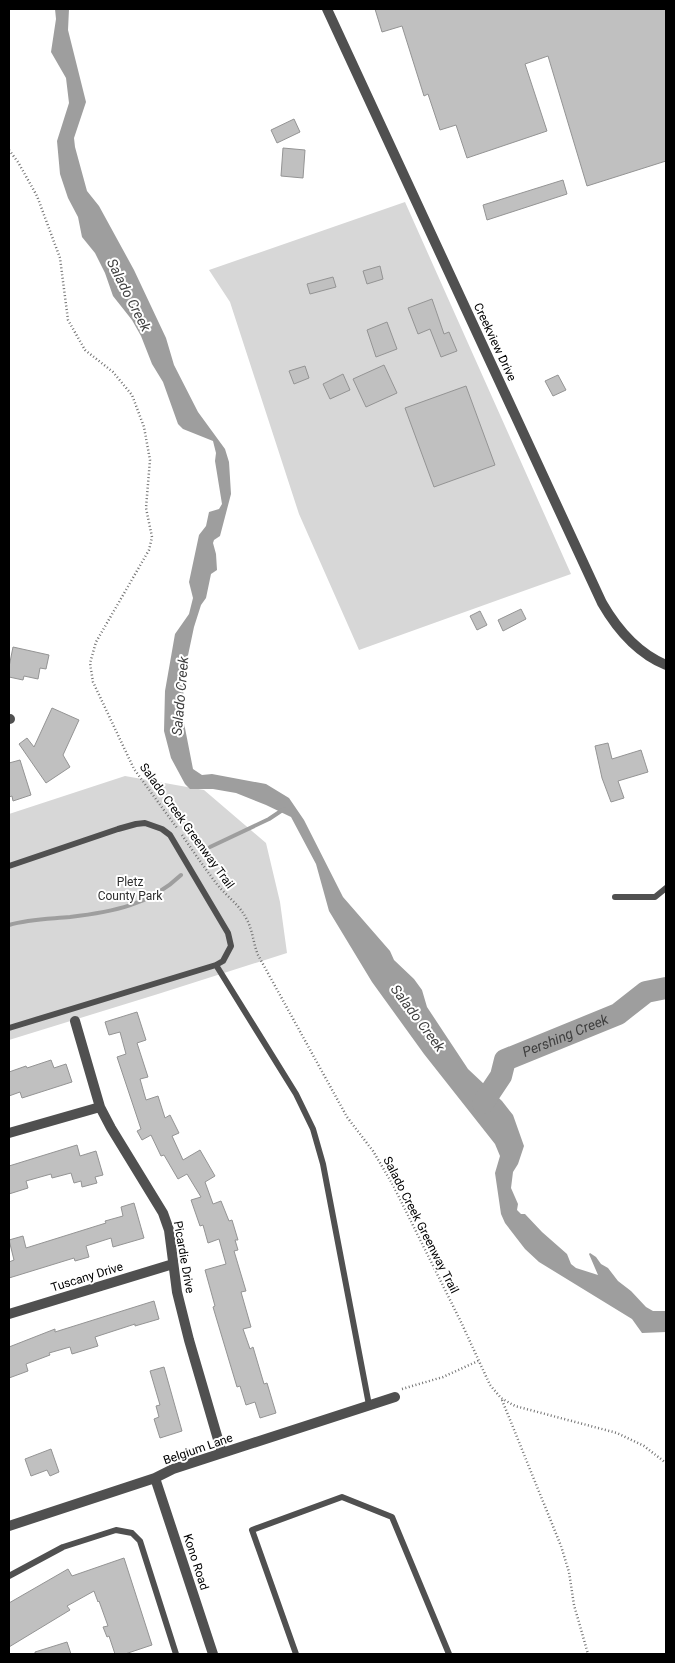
<svg xmlns="http://www.w3.org/2000/svg" width="675" height="1663" viewBox="0 0 675 1663" font-family="Roboto,sans-serif">
<style>
.green{fill:#d7d7d7}
.water{fill:#9e9e9e}
.lines{fill:none;stroke-linecap:round;stroke-linejoin:round}
.stream{stroke:#9e9e9e;stroke-width:4}
.river{stroke:#9e9e9e;stroke-width:22}
.building{fill:#c0c0c0;stroke:#949494}
.path{stroke:#727272;stroke-width:2.5;stroke-dasharray:1 2.5;stroke-linecap:butt}
.service{stroke:#505050;stroke-width:6}
.minor{stroke:#505050;stroke-width:10}
.labels{text-anchor:middle;dominant-baseline:central;stroke-width:4;stroke-linejoin:round;paint-order:stroke}
.street-label{font-size:12px;fill:#000;stroke:#fff}
.park-label{font-size:12px;fill:#2e2e2e;stroke:#fff}
.water-label{font-size:14px;font-style:italic;fill:#3f3f3f;stroke:#fff}
</style>
<rect width="100%" height="100%" fill="#fff"/>
<path class="green" d="M405 202 571 574 359 650 299 514 230 302 209 270Z
M125 776 204 790 266 843 280 902 287 953 158 994 9 1040V814Z"/>
<path class="water" d="M55 9H69L68 30 86 102 74 138 75 147 87 191 99 206 134 270 166 338 174 365 198 412 225 449 229 462 231 494 220 536 214 540 213 543 216 554 217 570 211 574 206 598 201 605 194 627 183 679 184 723 193 769 202 775 212 774 266 784 289 798 304 820 343 897 390 951 394 960 414 979 422 990 427 1007 468 1069 502 1101 513 1115 524 1146 518 1164 513 1172 511 1188 518 1204 517 1210 521 1214H525L542 1232 567 1254 571 1264 576 1268 598 1275 589 1254 590 1253 596 1257 601 1264 608 1268 618 1281 631 1291 646 1307 653 1311H666V1332L642 1333 632 1319 539 1262 525 1249 505 1223 501 1214 495 1173 500 1156 495 1144 424 1054 372 982 329 911 316 864 291 817 266 805 236 793 213 789H190L185 784 171 758 164 731 165 691 175 634 189 614 193 598 189 582 199 535 206 526 209 512 219 509 222 504 215 461 216 453 213 441 183 429 178 424 163 382 152 364 141 336 132 320 113 296 105 273 95 253 82 237 78 217 68 198 60 174 57 141 69 103 66 78 51 52 56 19Z"/>
<g class="lines">
<path class="stream" d="M210 847 269 819 284 809
M9 925C29 919 49 919 70 917 112 912 150 905 181 875"/>
<path class="river" id="s1" d="M483 1103 501 1076 505 1060 618 1014 646 992 666 988"/>
</g>
<path class="building" d="M375 9H666V161L587 186 548 56 525 64 547 131 467 158 456 125 440 130 428 94 424 96 402 26 382 32Z
M294 119 300 132 277 143 271 130Z
M283 148 305 150 303 178 281 176Z
M563 180 567 194 487 220 483 205Z
M380 266 383 279 367 284 363 271Z
M333 277 336 287 310 294 307 284Z
M432 299 444 334 449 332 457 351 441 357 430 329 418 334 408 308Z
M387 322 397 349 376 357 367 330Z
M384 365 397 393 366 407 353 379Z
M305 366 309 378 294 384 289 371Z
M343 374 350 390 330 399 323 384Z
M558 375 566 390 553 396 545 381Z
M466 386 495 465 434 487 405 408Z
M521 609 526 619 503 631 498 620Z
M480 611 487 625 477 630 470 616Z
M13 647 49 655 46 669 40 668 38 679 24 676 23 680 9 677V667Z
M52 708 79 720 63 755 70 767 46 783 19 744 27 738 34 747Z
M608 743 612 759 641 750 648 772 618 781 624 798 611 802 602 778 595 746Z
M20 760 31 795 13 801 12 796 9 797V763Z
M137 1012 146 1040 137 1043 148 1077 140 1079 146 1100 158 1096 165 1118 170 1115 179 1133 172 1136 183 1160 200 1150 215 1176 205 1182 213 1204 221 1201 229 1221 232 1220 238 1240H235L238 1250 234 1251 246 1291 241 1292 251 1327 243 1329 250 1349 253 1347 264 1384 267 1383 276 1413 260 1418 255 1402 246 1405 240 1386 237 1387 213 1307 215 1306 205 1270 226 1264 219 1239 208 1243 203 1225 200 1226 191 1200 201 1197 187 1174 178 1179 164 1155 161 1156 151 1135 142 1140 137 1131 141 1129 117 1057 126 1054 120 1032 109 1035 105 1022Z
M51 1060 54 1068 66 1064 72 1082 22 1098 20 1092 9 1096V1072L26 1066 27 1068Z
M77 1145 80 1156 96 1151 103 1175 95 1177 97 1183 82 1187 81 1181 74 1183 71 1173 52 1178 51 1174 26 1181 28 1188 9 1194V1166Z
M134 1203 144 1238 113 1247 111 1238 86 1246 89 1257 75 1261 74 1258 9 1278V1262L14 1260 9 1240 23 1236 26 1248 106 1223 105 1221 123 1216 121 1207Z
M154 1301 159 1319 135 1326V1324L95 1337 98 1346 72 1354 70 1347 49 1353 50 1355 26 1364 28 1371 9 1378V1347L55 1329V1332Z
M164 1367 182 1431 160 1438 154 1419 159 1417 156 1406 160 1405 150 1371Z
M51 1449 59 1472 50 1476 47 1470 31 1476 25 1459Z
M124 1558 152 1645 125 1654H115L109 1636 107 1637 103 1627 108 1626 99 1601 98 1602 94 1591 67 1606 70 1610 9 1647V1603L68 1569 72 1576Z
M67 1642 71 1654H35V1652Z"/>
<g class="lines">
<path class="path" d="M9 150 18 162 37 196 60 258 68 320 85 350 113 372 132 395 144 427 150 460 146 508 152 537 149 550 96 642 90 663 93 682 134 769 177 828
M182 835C193 851 204 867 216 883 225 895 239 904 246 918 253 930 253 943 258 955L347 1117 373 1151 393 1185 461 1322 490 1385 501 1398 515 1406 617 1433 644 1446 666 1463
M402 1389 443 1377 478 1361
M502 1400 561 1546 569 1572 574 1605 588 1654"/>
<path class="service" d="M9 866 118 829 136 824 145 823 162 829 170 835 228 933 231 946 223 961 216 965 9 1028
M615 897H655L666 888
M216 965 296 1094 313 1129 323 1164 369 1405
M9 1576 63 1547 116 1530 132 1533 140 1541 176 1654
M296 1654 252 1530 342 1497 392 1517 449 1654"/>
<path class="minor" d="M327 9 602 603C617 629 637 653 666 665
M9 719H10
M75 1021 100 1107 111 1128 163 1213 169 1230 177 1292 189 1340 222 1453
M9 1133 100 1107
M9 1314 173 1264
M155 1478 213 1654
M9 1526 155 1478 173 1469 395 1397"/>
</g>
<g class="labels">
<g class="street-label">
<text transform="translate(495 342) rotate(65)">Creekview Drive</text>
<text transform="translate(187 826) rotate(54)">Salado Creek Greenway Trail</text>
<text transform="translate(421 1225) rotate(63)">Salado Creek Greenway Trail</text>
<text transform="translate(184 1257) rotate(80)">Picardie Drive</text>
<text transform="translate(87 1277) rotate(-17)">Tuscany Drive</text>
<text transform="translate(198 1449) rotate(-19)">Belgium Lane</text>
<text transform="translate(196 1562) rotate(72)">Kono Road</text>
</g>
<g class="park-label">
<text x="130" y="882">Pletz<tspan x="130" dy="14">County Park</tspan></text>
</g>
<g class="water-label">
<text transform="translate(129 295) rotate(63)">Salado Creek</text>
<text transform="translate(180 696) rotate(-85)">Salado Creek</text>
<text transform="translate(418 1018) rotate(53)">Salado Creek</text>
<text stroke="none"><textPath href="#s1" startOffset="114">Pershing Creek</textPath></text>
</g>
</g>
<rect width="675" height="1663" fill="none" stroke="#000000" stroke-width="20"/>
</svg>
